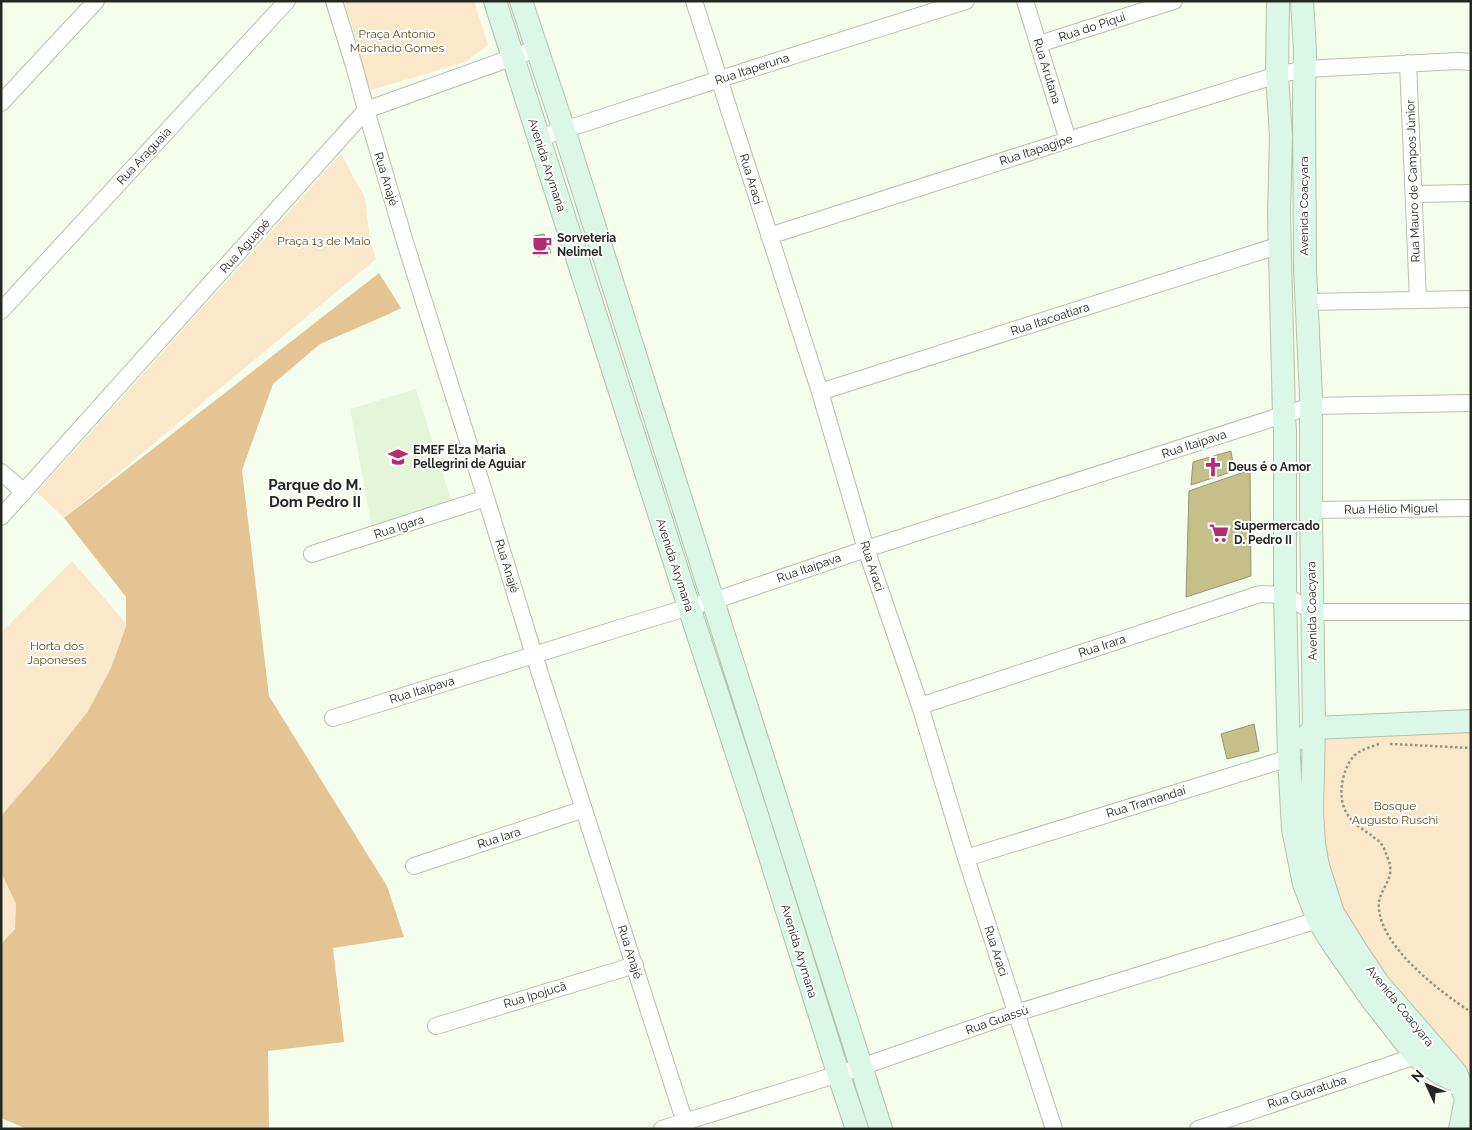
<svg xmlns="http://www.w3.org/2000/svg" width="1472" height="1130" viewBox="0 0 1472 1130" font-family="Raleway,sans-serif">
<style>
.built{fill:#e5f5d8}
.green{fill:#fbe7ca}
.forest{fill:#e5c494}
.building{fill:#c5c089;stroke:#94937c}
.lines{fill:none;stroke-linecap:round;stroke-linejoin:round}
.street-casing{stroke:#b5c1ac;stroke-width:18}
.secondary-casing{stroke:#b5c1ac;stroke-width:24}
.path{stroke:#8e9588;stroke-width:2.5;stroke-dasharray:2.5 2.5;stroke-linecap:butt}
.street{stroke:#fff;stroke-width:16}
.secondary{stroke:#dbf7e7;stroke-width:22}
.labels{text-anchor:middle;dominant-baseline:central;stroke-width:4;stroke-linejoin:round;paint-order:stroke}
.street-label{font-size:12px;fill:#242820;stroke:#fff}
.park-label{font-size:12px;fill:#69490f;stroke:#fff}
.poi-label{font-size:12px;font-weight:bold;fill:#242820;stroke:#fff;text-anchor:start}
.quarter-label{font-size:15px;font-weight:bold;fill:#242820;stroke:#fff}
</style>
<rect width="100%" height="100%" fill="#f5feed"/>
<path class="built" d="M416 389 453 506 372 528 350 409Z"/>
<path class="green" d="M344 1H474L488 45 465 62 368 91 354 32Z
M341 154 365 198 370 241 376 259 64 518 37 492Z
M72 561 124 621 126 626 111 668 88 711 52 757 1 816V633Z
M1471 724V1077L1464 1074 1384 977 1340 905 1323 856 1318 735Z
M1 872 16 904 15 929 1 944Z"/>
<path class="forest" d="M379 273 401 308 389 314 320 344 273 384 242 470 269 696 387 886 404 937 333 948 344 1042 268 1051 269 1129H27L1 1118V944L15 929 16 904 1 872V816L52 757 88 711 111 668 126 626V597L64 518Z"/>
<path class="building" d="M544 234 551 253 538 256 534 236Z
M1231 451 1234 471 1191 485 1193 462Z
M1250 470 1251 576 1186 597 1189 491Z
M1254 724 1259 751 1227 759 1221 734Z"/>
<g class="lines">
<defs>
<path id="street" d="M334 1 355 69 366 110 405 242 486 498 534 655 687 1129
M694 1 820 392 866 549 920 706 966 858 1054 1129
M1025 1 1068 140
M1039 44 1174 1
M1408 63 1418 300
M1 103 96 1
M538 138 564 130 720 79 966 1
M1414 194 1471 193
M769 236 1068 140 1277 75 1305 69 1458 61 1471 62
M1306 302 1471 299
M1 311 287 1
M820 392 1280 245
M1 472 24 492
M1311 510 1471 508
M1 517 366 110 536 49
M312 554 486 498
M920 706 1260 594 1285 595 1313 612H1471
M333 718 620 628 689 607 713 601 866 549 1311 406 1471 403
M966 858 1289 758
M414 866 584 809
M436 1026 635 965
M662 1129 861 1067 1016 1013 1318 920 1326 916
M1198 1129 1416 1056"/>
<path id="secondary" d="M495 1 689 607 757 815 838 1073 857 1129
M521 1 564 130 713 601 881 1129
M1278 1 1277 75 1281 137 1279 213 1284 416 1285 430V595L1289 758 1293 829 1304 884 1318 920 1333 944 1373 1001 1416 1056 1441 1074 1452 1079
M1302 1 1305 51 1304 95 1305 268 1311 397V510L1314 728 1312 812 1314 844 1318 866 1333 913 1358 953 1378 983 1456 1073 1466 1099 1460 1129
M1305 739 1314 728 1471 721"/>
</defs>
<use href="#street" class="street-casing"/>
<use href="#secondary" class="secondary-casing"/>
<path class="path" d="M1379 744C1371 747 1362 749 1355 755 1342 768 1337 796 1346 812 1351 822 1362 829 1371 835 1374 838 1380 841 1382 845 1385 849 1386 854 1388 859 1396 878 1381 887 1379 902 1375 943 1440 992 1471 1012
M1390 744 1471 748"/>
<use href="#street" class="street"/>
<use href="#secondary" class="secondary"/>
</g>
<defs>
<symbol id="cafe-bare" viewBox="-9 -9 18 18"><path d="M-5.5-4.5H6V0H3Q3 3.5 0 3.5H-2.5Q-5.5 3.5-5.5 0ZM3-3.2v2h1.7v-2ZM-6 4.5H4V6H-6Z" fill="#b42d70" stroke="#fff" stroke-width="2.5" paint-order="stroke"/></symbol>
<symbol id="school-bare" viewBox="-9 -9 18 18"><path d="M0-5L7-2L0 1L-7-2ZM-4 1L0 2.5L4 1V4Q0 6-4 4Z" fill="#b42d70" stroke="#fff" stroke-width="2.5" paint-order="stroke"/></symbol>
<symbol id="church-bare" viewBox="-9 -9 18 18"><path d="M-1.2-6h2.4v3.5h3.3v2.4h-3.3V6h-2.4V-.1h-3.3v-2.4h3.3Z" fill="#b42d70" stroke="#fff" stroke-width="2.5" paint-order="stroke"/></symbol>
<symbol id="supermarket-bare" viewBox="-9 -9 18 18"><path d="M-6-5.5h2.5l.6 2H6L4.5 2H-2.5L-4.4-4H-6ZM-1.5 3.2a1.3 1.3 0 1 0 .1 0ZM3 3.2a1.3 1.3 0 1 0 .1 0Z" fill="#b42d70" stroke="#fff" stroke-width="2.5" paint-order="stroke"/></symbol>
</defs>
<g fill-rule="evenodd">
<use href="#cafe-bare" x="528" y="231" width="28" height="28"/>
<use href="#school-bare" x="384" y="443" width="28" height="28"/>
<use href="#church-bare" x="1199" y="453" width="28" height="28"/>
<use href="#supermarket-bare" x="1205" y="519" width="28" height="28"/>
</g>
<g class="labels">
<g class="street-label">
<text transform="translate(1092 27) rotate(-18)">Rua do Piqui</text>
<text transform="translate(752 69) rotate(-18)">Rua Itaperuna</text>
<text transform="translate(1047 71) rotate(73)">Rua Arutana</text>
<text transform="translate(1036 150) rotate(-18)">Rua Itapagipe</text>
<text transform="translate(144 156) rotate(-47)">Rua Araguaia</text>
<text transform="translate(547 165) rotate(72)">Avenida Arymana</text>
<text transform="translate(386 179) rotate(73)">Rua Anajé</text>
<text transform="translate(751 179) rotate(73)">Rua Araci</text>
<text transform="translate(1413 181) rotate(-92)">Rua Mauro de Campos Júnior</text>
<text transform="translate(1304 206) rotate(-90)">Avenida Coacyara</text>
<text transform="translate(245 246) rotate(-48)">Rua Aguapé</text>
<text transform="translate(1050 319) rotate(-18)">Rua Itacoatiara</text>
<text transform="translate(1194 444) rotate(-18)">Rua Itaipava</text>
<text transform="translate(1391 509) rotate(-1)">Rua Hélio Miguel</text>
<text transform="translate(399 527) rotate(-18)">Rua Igara</text>
<text transform="translate(675 565) rotate(72)">Avenida Arymana</text>
<text transform="translate(507 566) rotate(73)">Rua Anajé</text>
<text transform="translate(872 566) rotate(72)">Rua Araci</text>
<text transform="translate(809 568) rotate(-19)">Rua Itaipava</text>
<text transform="translate(1312 611) rotate(-91)">Avenida Coacyara</text>
<text transform="translate(1102 646) rotate(-18)">Rua Irara</text>
<text transform="translate(422 690) rotate(-17)">Rua Itaipava</text>
<text transform="translate(1146 802) rotate(-17)">Rua Tramandaí</text>
<text transform="translate(499 838) rotate(-18)">Rua Iara</text>
<text transform="translate(799 951) rotate(73)">Avenida Arymana</text>
<text transform="translate(996 951) rotate(72)">Rua Araci</text>
<text transform="translate(630 952) rotate(72)">Rua Anajé</text>
<text transform="translate(535 995) rotate(-17)">Rua Ipojucã</text>
<text transform="translate(1400 1006) rotate(51)">Avenida Coacyara</text>
<text transform="translate(997 1020) rotate(-19)">Rua Guassú</text>
<text transform="translate(1307 1092) rotate(-18)">Rua Guaratuba</text>
</g>
<g class="park-label">
<text x="397" y="34">Praça Antonio<tspan x="397" dy="14">Machado Gomes</tspan></text>
<text x="324" y="241">Praça 13 de Maio</text>
<text x="57" y="646">Horta dos<tspan x="57" dy="14">Japoneses</tspan></text>
<text x="1395" y="806">Bosque<tspan x="1395" dy="14">Augusto Ruschi</tspan></text>
</g>
<g class="poi-label">
<text x="557" y="238">Sorveteria<tspan x="557" dy="14">Nelimel</tspan></text>
<text x="413" y="450">EMEF Elza Maria<tspan x="413" dy="14">Pellegrini de Aguiar</tspan></text>
<text x="1228" y="467">Deus é o Amor</text>
<text x="1234" y="526">Supermercado<tspan x="1234" dy="14">D. Pedro II</tspan></text>
</g>
<g class="quarter-label">
<text x="315" y="485">Parque do M.<tspan x="315" dy="17">Dom Pedro II</tspan></text>
</g>
</g>
<rect width="1472" height="1130" fill="none" stroke="#242820" stroke-width="5"/>
<g transform="translate(1427 1085) rotate(314)" stroke="#ffffff" stroke-width="4" paint-order="stroke">
<path d="M0-4L9 19L0 12L-9 19Z" fill="#242820"/>
<text y="-8" font-size="14" font-weight="bold" text-anchor="middle" fill="#242820">N</text>
</g>
</svg>
